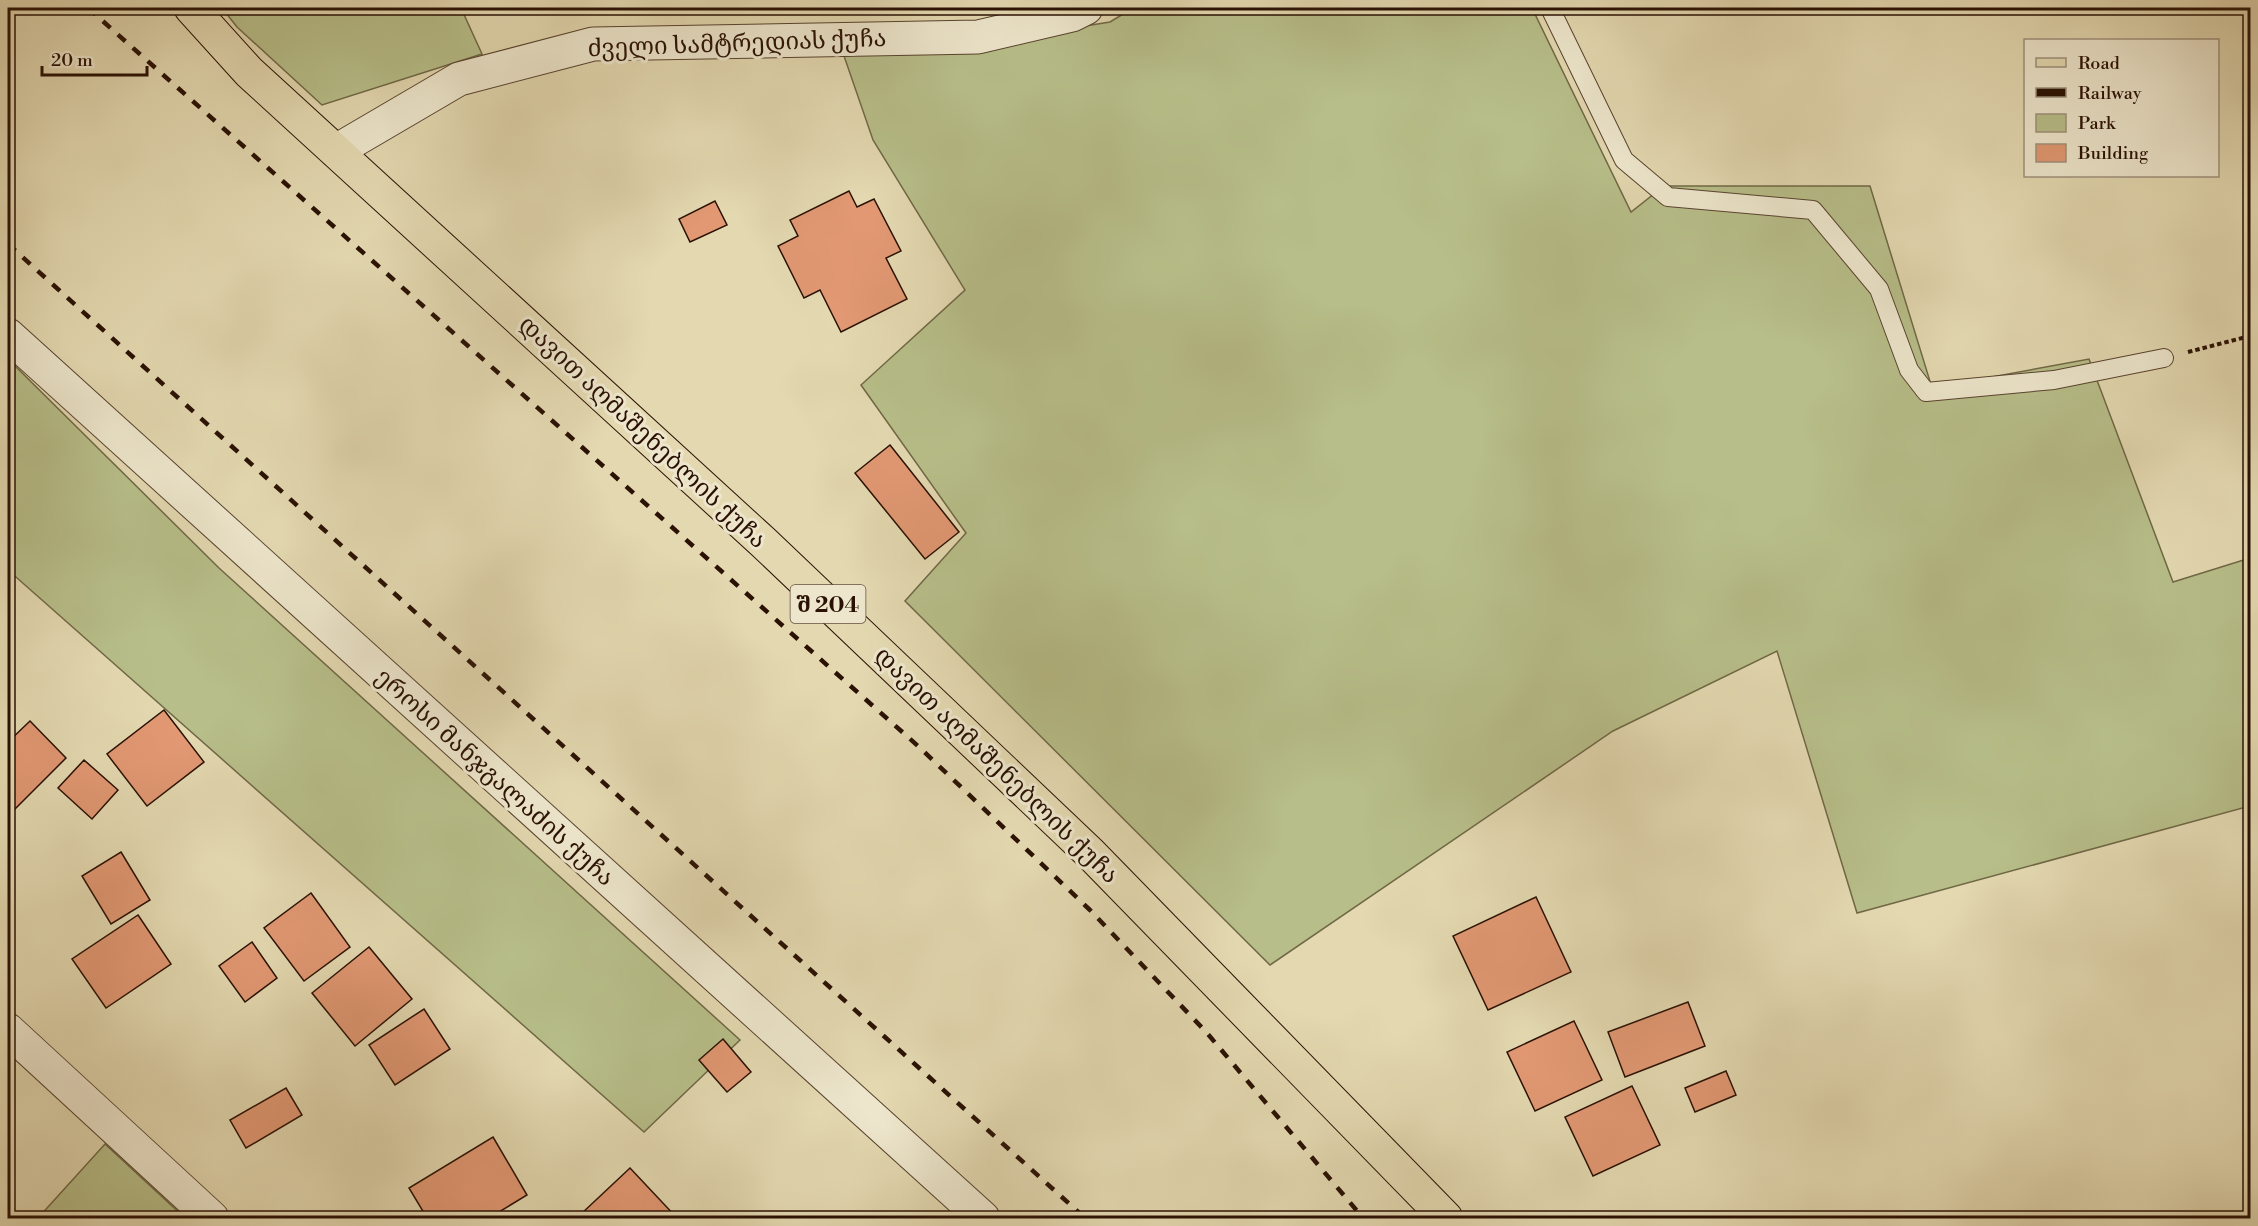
<svg xmlns="http://www.w3.org/2000/svg" width="2258" height="1226" viewBox="0 0 2258 1226" font-family="'Libre Bodoni','Noto Serif Georgian',serif">
<style>
.green{fill:#b7be89;stroke:#706846;stroke-width:1.5}
.building{fill:#e19873;stroke:#2a1104;stroke-width:1.5}
.lines{fill:none;stroke-linecap:round;stroke-linejoin:round}
.lane-casing{stroke:#58432f;stroke-width:20}
.street-casing{stroke:#58432f;stroke-width:35}
.primary-casing{stroke:#2a1104;stroke-width:35}
.path{stroke:#2a1104;stroke-width:4;stroke-dasharray:4.5 3;stroke-linecap:butt}
.lane{stroke:#ede6cc;stroke-width:18}
.street{stroke:#ede6cc;stroke-width:33}
.primary{stroke:#e3d8b0;stroke-width:33}
.rail{stroke:#2a1104;stroke-width:4.5;stroke-dasharray:10 10;stroke-linecap:butt}
.labels{text-anchor:middle;stroke-width:6;stroke-linejoin:round;paint-order:stroke}
.shield{fill:#ede6cc;stroke:#645140;stroke-width:1.5}
.shield-label{font-size:22px;font-weight:bold;fill:#2a1104}
.street-label{font-size:24px;fill:#2a1104;stroke:#ede6cc}
</style>
<rect width="100%" height="100%" fill="#e3d8b0"/>
<filter id="stains"><feTurbulence type="fractalNoise" baseFrequency=".00333" numOctaves="4"/><feColorMatrix values="0 0 0 0 .2 0 0 0 0 .09 0 0 0 0 .02 0 0 0 .5 -.17"/></filter>
<radialGradient id="worn" r=".72"><stop offset=".6" stop-color="#630" stop-opacity="0"/><stop offset="1" stop-color="#630" stop-opacity=".3"/></radialGradient>
<g class="green">
<polygon points="222,8 461,8 482,54 322,105 237,27"/>
<polygon points="1133,8 1532,8 1631,212 1664,186 1870,186 1932,388 2089,359 2173,582 2250,558 2250,806 1857,913 1777,651 1613,731 1270,965 905,601 966,533 861,385 965,290 873,140 844,56 940,49 1110,22"/>
<polygon points="8,359 219,568 740,1040 644,1132 8,570"/>
<polygon points="105,1144 185,1218 38,1218"/>
</g>
<g class="building">
<polygon points="849,191 857,207 874,199 901,251 886,258 907,299 841,332 820,290 804,298 778,246 798,236 790,220"/>
<polygon points="715,201 727,225 690,242 679,219"/>
<polygon points="890,445 959,532 925,559 855,473"/>
<polygon points="164,710 204,762 147,806 107,754"/>
<polygon points="30,721 66,758 8,816 8,742"/>
<polygon points="84,760 118,790 92,819 58,788"/>
<polygon points="121,852 150,900 111,924 82,876"/>
<polygon points="311,893 350,947 304,981 264,928"/>
<polygon points="1536,897 1571,972 1488,1010 1453,936"/>
<polygon points="138,915 171,964 106,1008 72,959"/>
<polygon points="252,942 277,978 245,1002 219,966"/>
<polygon points="369,947 412,999 355,1046 312,993"/>
<polygon points="1688,1002 1705,1046 1625,1077 1608,1032"/>
<polygon points="424,1009 450,1049 395,1085 369,1045"/>
<polygon points="1574,1021 1602,1080 1535,1111 1507,1052"/>
<polygon points="723,1039 751,1072 727,1092 699,1060"/>
<polygon points="1726,1071 1736,1095 1695,1112 1685,1088"/>
<polygon points="1632,1086 1660,1145 1593,1176 1565,1117"/>
<polygon points="286,1088 302,1115 246,1148 230,1120"/>
<polygon points="493,1137 527,1195 489,1218 427,1218 409,1188"/>
<polygon points="630,1168 677,1218 583,1218 580,1215"/>
</g>
<g class="lines">
<g class="lane-casing">
<polyline id="lane" points="1550,8 1624,160 1668,197 1813,210 1879,289 1909,370 1926,392 2054,380 2164,358"/>
</g>
<g class="street-casing">
<g id="street">
<polyline points="336,151 459,79 593,44 978,37 1072,15 1086,8"/>
<polyline points="8,335 983,1218"/>
<polyline points="8,1030 212,1218"/>
</g>
</g>
<g class="primary-casing">
<polyline id="primary" points="191,8 249,72 763,542 1091,854 1446,1218"/>
</g>
<polyline class="path" points="2188,352 2250,336"/>
<use href="#lane" class="lane"/>
<use href="#street" class="street"/>
<use href="#primary" class="primary"/>
<g class="rail">
<polyline points="88,8 918,746 1090,910 1207,1033 1363,1218"/>
<polyline points="8,244 1085,1218"/>
</g>
</g>
<g class="labels">
<rect class="shield" x="790.5" y="585" width="75" height="38" rx="4.5"/>
<g class="shield-label">
<text x="828" y="612">შ 204</text>
</g>
<g class="street-label">
<text transform="translate(737 43) rotate(-2)" y="8">ძველი სამტრედიას ქუჩა</text>
<text transform="translate(643 432) rotate(43)" y="8">დავით აღმაშენებლის ქუჩა</text>
<text transform="translate(997 765) rotate(44)" y="8">დავით აღმაშენებლის ქუჩა</text>
<text transform="translate(495 777) rotate(42)" y="8">ეროსი მანჯგალაძის ქუჩა</text>
</g>
</g>
<rect width="2258" height="1226" fill="none" stroke="#e3d8b0" stroke-width="30"/>
<rect x="9" y="9" width="2240" height="1208" fill="none" stroke="#2a1104" stroke-width="3"/>
<rect x="15" y="15" width="2228" height="1196" fill="none" stroke="#2a1104" stroke-width="1.5"/>
<rect x="2024" y="39" width="195" height="138" fill="#ede6cc" stroke="#9f917c" stroke-width="1.5"/>
<rect x="2036" y="58" width="30" height="9" fill="#e3d8b0" stroke="#9f917c" stroke-width="1.5"/>
<text x="2078" y="69" font-size="18" fill="#2a1104">Road</text>
<rect x="2036" y="88" width="30" height="9" fill="#2a1104" stroke="#9f917c" stroke-width="1.5"/>
<text x="2078" y="99" font-size="18" fill="#2a1104">Railway</text>
<rect x="2036" y="114" width="30" height="18" fill="#b7be89" stroke="#9f917c" stroke-width="1.5"/>
<text x="2078" y="129" font-size="18" fill="#2a1104">Park</text>
<rect x="2036" y="144" width="30" height="18" fill="#e19873" stroke="#9f917c" stroke-width="1.5"/>
<text x="2078" y="159" font-size="18" fill="#2a1104">Building</text>
<path d="M42 66v9h105v-9" fill="none" stroke="#2a1104" stroke-width="3"/>
<text x="51" y="66" font-size="18" fill="#2a1104" stroke="#ede6cc" stroke-width="4.5" paint-order="stroke">20 m</text>
<rect width="100%" height="100%" filter="url(#stains)"/>
<rect width="100%" height="100%" fill="url(#worn)"/>
</svg>
